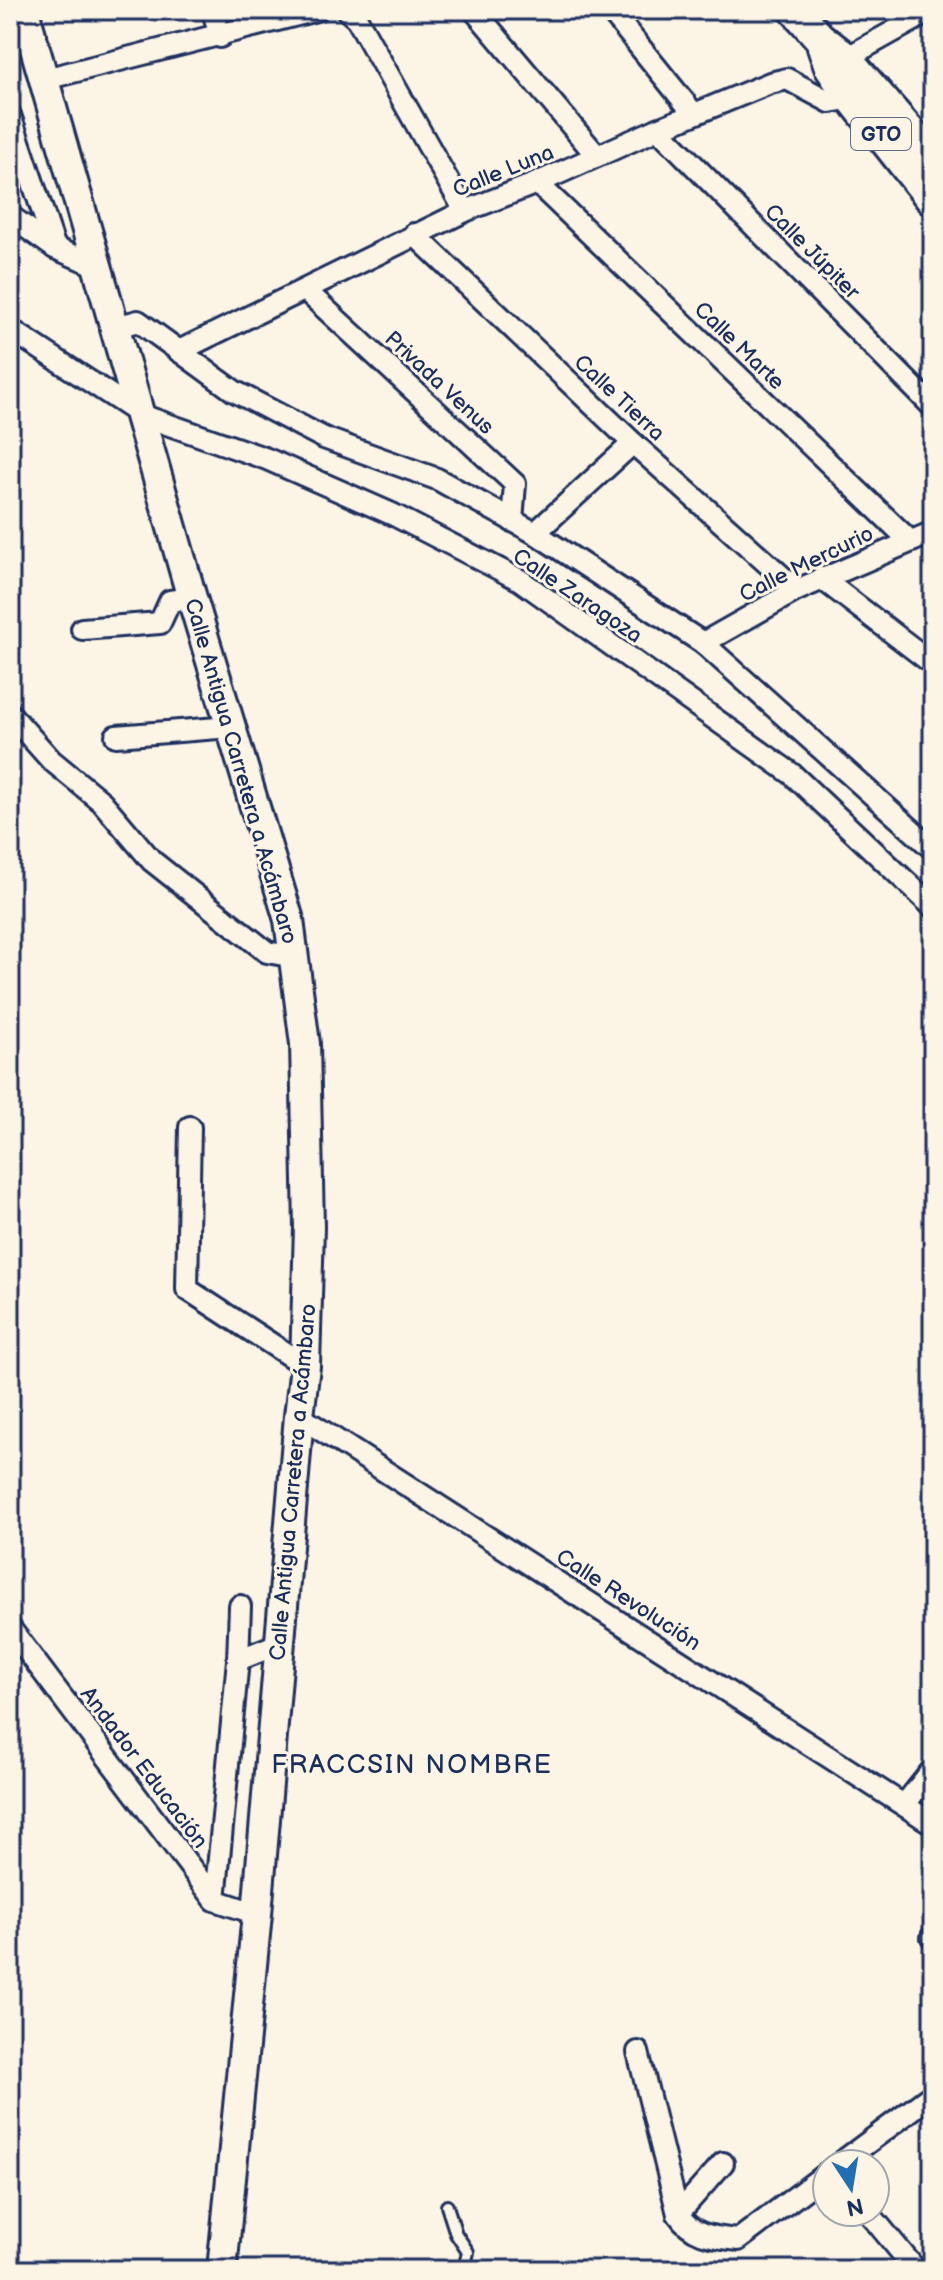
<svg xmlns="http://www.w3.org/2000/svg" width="943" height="2280" viewBox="0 0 943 2280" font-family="'Balsamiq Sans',sans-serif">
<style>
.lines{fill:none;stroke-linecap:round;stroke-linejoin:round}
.lane-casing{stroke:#1b2f5e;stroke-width:16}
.street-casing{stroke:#1b2f5e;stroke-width:26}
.secondary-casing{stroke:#1b2f5e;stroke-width:34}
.primary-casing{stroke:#1b2f5e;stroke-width:36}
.lane{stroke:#fcf5e5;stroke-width:10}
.street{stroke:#fcf5e5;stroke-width:20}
.secondary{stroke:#fcf5e5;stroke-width:28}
.primary{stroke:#fcf5e5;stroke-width:30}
.labels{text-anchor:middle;stroke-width:6;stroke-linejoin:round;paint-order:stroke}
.shield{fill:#fcf5e5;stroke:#5e6a86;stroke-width:2}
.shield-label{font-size:20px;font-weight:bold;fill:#1b2f5e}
.street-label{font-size:22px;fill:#1b2f5e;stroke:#fcf5e5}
.quarter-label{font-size:26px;letter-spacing:2px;fill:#1b2f5e;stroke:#fcf5e5}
</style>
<rect width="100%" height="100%" fill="#fcf5e5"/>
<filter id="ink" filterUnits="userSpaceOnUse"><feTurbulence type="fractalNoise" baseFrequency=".0125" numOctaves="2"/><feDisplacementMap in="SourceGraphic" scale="16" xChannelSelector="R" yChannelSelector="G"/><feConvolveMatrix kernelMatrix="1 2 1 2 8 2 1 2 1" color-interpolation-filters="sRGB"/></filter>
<g filter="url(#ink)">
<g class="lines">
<g class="lane-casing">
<polyline id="lane" points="447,2206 456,2234 468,2252 464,2270"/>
</g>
<g class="street-casing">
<g id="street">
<polyline points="213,10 220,37"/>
<polyline points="347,10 357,19 465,211"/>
<polyline points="474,10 597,156"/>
<polyline points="610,10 694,114"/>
<polyline points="837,63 932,10"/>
<polyline points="45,79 317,10"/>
<polyline points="10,115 55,248"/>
<polyline points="658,129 933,407"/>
<polyline points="537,183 910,541"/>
<polyline points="10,216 55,248 99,267"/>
<polyline points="414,234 633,443 797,590"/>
<polyline points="305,290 515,484 512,521"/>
<polyline points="116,327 138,321 234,391 324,438 437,479 535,533 703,643 933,849"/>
<polyline points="10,329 141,415 267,459 394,515 520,580 792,774 933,907"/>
<polyline points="179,351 465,211 537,183 658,129 770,83 787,79 830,102 852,98"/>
<polyline points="535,533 633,443"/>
<polyline points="821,578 933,664"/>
<polyline points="82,629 160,623 170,601 192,598"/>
<polyline points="703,643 797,590 933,532"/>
<polyline points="10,714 51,760 102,802 152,861 267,952 295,957"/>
<polyline points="116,736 231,727"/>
<polyline points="190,1127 187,1289 305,1366"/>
<polyline points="299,1416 933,1824"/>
<polyline points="10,1628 215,1900 257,1914"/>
<polyline points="238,1660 278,1644"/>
<polyline points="905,1804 933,1769"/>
<polyline points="215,1900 238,1660 240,1606"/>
<polyline points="932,1937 933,1936"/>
<path d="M 638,2052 L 678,2214 C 692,2236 714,2237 738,2240 L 827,2173"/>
<polyline points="839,2164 933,2094"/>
<polyline points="868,2212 916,2270"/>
<polyline points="678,2214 723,2163"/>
</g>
</g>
<g class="secondary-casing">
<polyline id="secondary" points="24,10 192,598 289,920 305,1044 309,1227 305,1366 299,1416 257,1914 222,2270"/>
</g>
<g class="primary-casing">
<g id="primary">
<polyline points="795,10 819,37 846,58 933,158"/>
<polyline points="823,47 830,67 843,87 933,201"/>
</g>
</g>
<use href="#lane" class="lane"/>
<use href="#street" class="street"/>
<use href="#secondary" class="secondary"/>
<use href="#primary" class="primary"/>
</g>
</g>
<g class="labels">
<rect class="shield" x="851" y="118" width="60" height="32" rx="6"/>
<g class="shield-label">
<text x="881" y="141">GTO</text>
</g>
<g class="street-label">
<text transform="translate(503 170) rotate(-22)" y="8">Calle Luna</text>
<text transform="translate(813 251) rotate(45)" y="8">Calle Júpiter</text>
<text transform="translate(740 345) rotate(44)" y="8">Calle Marte</text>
<text transform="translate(440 382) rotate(43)" y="8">Privada Venus</text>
<text transform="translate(620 397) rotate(43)" y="8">Calle Tierra</text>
<text transform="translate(806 563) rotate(-26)" y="8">Calle Mercurio</text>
<text transform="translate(578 595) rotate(34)" y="8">Calle Zaragoza</text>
<text transform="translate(242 771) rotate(74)" y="8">Calle Antigua Carretera a Acámbaro</text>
<text transform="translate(292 1482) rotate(-85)" y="8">Calle Antigua Carretera a Acámbaro</text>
<text transform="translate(629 1599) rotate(33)" y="8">Calle Revolución</text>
<text transform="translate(145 1767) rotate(53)" y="8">Andador Educación</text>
</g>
<g class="quarter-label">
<text x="412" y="1773">FRACCSIN NOMBRE</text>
</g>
</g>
<rect width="943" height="2280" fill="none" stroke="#fcf5e5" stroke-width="40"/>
<rect x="20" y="20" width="903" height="2240" fill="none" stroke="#1b2f5e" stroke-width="3" filter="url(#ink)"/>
<g transform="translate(851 2188) rotate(168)"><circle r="38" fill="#fcf5e5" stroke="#a2a6af" stroke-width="2"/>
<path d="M0-6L14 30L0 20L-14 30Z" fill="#1f6fb2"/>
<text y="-12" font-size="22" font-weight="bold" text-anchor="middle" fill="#1b2f5e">N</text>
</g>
</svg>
